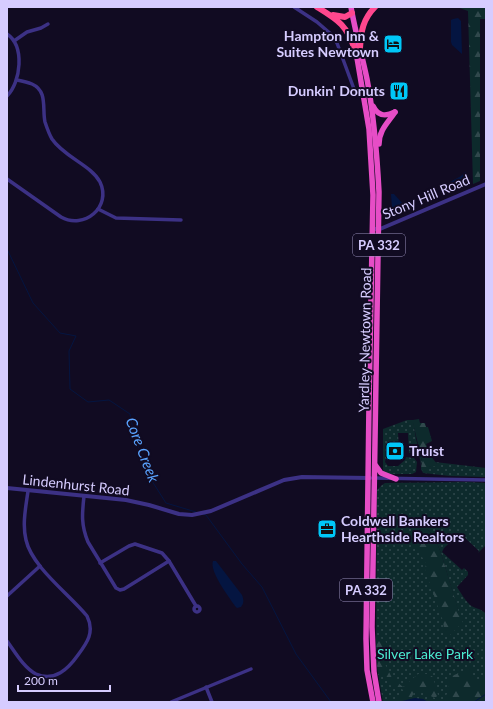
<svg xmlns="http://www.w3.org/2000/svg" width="493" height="709" viewBox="0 0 493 709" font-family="Lato,sans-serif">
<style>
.grass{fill:url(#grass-dots);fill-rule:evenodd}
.forest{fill:url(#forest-firs)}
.water{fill:#041541}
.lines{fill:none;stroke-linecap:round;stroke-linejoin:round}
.stream{stroke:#041541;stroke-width:1}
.minor{stroke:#3c3185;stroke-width:3.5}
.tertiary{stroke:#3c3185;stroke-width:4}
.trunk{stroke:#e64dc6;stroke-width:5.5}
.motorway{stroke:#ff478e;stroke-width:6}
.labels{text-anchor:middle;stroke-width:4;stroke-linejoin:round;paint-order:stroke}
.shield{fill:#110b22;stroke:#9b92bd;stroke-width:1}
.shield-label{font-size:13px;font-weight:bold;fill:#d6ccff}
.poi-label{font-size:14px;font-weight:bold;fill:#d6ccff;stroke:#110b22;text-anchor:end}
.street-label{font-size:14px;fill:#d6ccff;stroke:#110b22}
.park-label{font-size:14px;fill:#4cebd1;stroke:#110b22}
.water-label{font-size:15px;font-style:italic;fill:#5aa3ff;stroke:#110b22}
</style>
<defs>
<pattern id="grass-dots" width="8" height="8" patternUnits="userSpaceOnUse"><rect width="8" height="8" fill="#0d2a2c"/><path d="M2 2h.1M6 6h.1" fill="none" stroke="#30484c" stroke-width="1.8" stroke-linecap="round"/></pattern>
<pattern id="forest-firs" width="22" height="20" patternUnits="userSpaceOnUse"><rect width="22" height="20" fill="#0d2a2c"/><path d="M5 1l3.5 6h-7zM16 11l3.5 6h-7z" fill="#30484c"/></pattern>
</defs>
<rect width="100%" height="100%" fill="#110b22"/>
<g class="grass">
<path d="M 407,420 L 413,420 L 416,439 L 422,461 L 421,465 L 429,467 L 437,464 L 435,462 L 486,468 L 486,477 L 450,476 L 423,473 C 418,463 425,454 409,453 L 408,433 L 398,433 L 399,448 L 397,449 L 394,447 L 389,447 L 389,455 L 386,457 L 385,462 L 388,466 L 398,466 L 405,460 L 406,457 L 414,458 L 417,462 L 416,472 L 412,474 L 386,474 L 383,472 L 383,429 Z"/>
<path d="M 467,482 L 486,483 L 486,545 L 478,553 L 479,551 L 463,536 L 461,537 L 457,536 L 444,548 L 442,552 L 462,570 L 464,568 L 468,572 L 468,575 L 457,587 C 461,593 464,599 470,605 C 475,609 481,608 486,614 L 486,683 L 479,702 L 383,702 L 378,674 L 376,656 L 377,490 L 382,485 L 385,483 ZM 419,529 L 422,530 L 427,529 L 434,536 L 441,553 L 459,614 Z"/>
</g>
<g class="forest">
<polygon points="457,7 486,7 486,19 480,19 480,181 473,184 468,11"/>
<polygon points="419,419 420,423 425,423 426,427 428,427 432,441 426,444 430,455 437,464 437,466 429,467 427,471 425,472 421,470 422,461 413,423 413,420"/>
<polygon points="414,528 422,530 427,529 434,536 441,553 460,616 464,625 459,626 449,636 445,635 443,621 425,570 426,564 417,548"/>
<path d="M 376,637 L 385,640 C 389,648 391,656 385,664 L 392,678 L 403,687 L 418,674 L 428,674 L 433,677 L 438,695 L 435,698 C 428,695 422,690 414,692 L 411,699 L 399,701 L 396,697 L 405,691 L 398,687 L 392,687 L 385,678 L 384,673 L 378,674 Z"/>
<path d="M 471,668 L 472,680 L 484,679 L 486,681 L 486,702 L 443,702 L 443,699 C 452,689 448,689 447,678 Z"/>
</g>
<g class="water">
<polygon points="458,18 461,21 462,54 452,45 451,42 451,20 453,19"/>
<polygon points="465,172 467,173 465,179 452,184 450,182 461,176"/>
<polygon points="391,194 394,194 404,205 397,208 392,209"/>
<path d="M 213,561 L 216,561 L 242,595 C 244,600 244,603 241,607 L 237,608 L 235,606 C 229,597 209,571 213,561 Z"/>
<polygon points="415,698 423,699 428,702 398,702"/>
</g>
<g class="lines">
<g class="stream">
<polyline points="7,249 33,303 60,333 76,336 69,351 70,389 88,402 109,400 130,414 135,440 150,470 152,481 166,503 196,512"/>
<polyline points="203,514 206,515 242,564 262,587 296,654 331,702"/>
<polyline points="474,702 486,694"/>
</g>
<g class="minor">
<polyline points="294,7 317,22 332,35 337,43 354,89"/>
<path d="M 7,34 C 25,46 21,82 7,96"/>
<polyline points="14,41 27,32 41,28 48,24"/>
<path d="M 7,179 L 61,217 C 84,230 112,207 100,182 C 91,165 64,157 52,139 C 49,134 47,128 45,122 C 42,109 48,91 32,84 C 27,82 22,81 17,80"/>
<polyline points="98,209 116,218 181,220"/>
<polyline points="374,478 486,480"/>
<path d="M 84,496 C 82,514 81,525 88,542 L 116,588 L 120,590 L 124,589 L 169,561"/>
<polyline points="100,563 129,546 135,544 162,553 169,561 196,606"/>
<polyline points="7,596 40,566"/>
<circle cx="197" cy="609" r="3"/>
<path d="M 7,641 C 15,652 24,668 36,674 C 55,682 68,669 78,655 C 87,643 95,632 87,616 C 69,594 32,567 26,540 C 22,524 26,506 28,491"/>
<polyline points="206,687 212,702"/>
<polyline points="171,702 251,669"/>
</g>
<g class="tertiary">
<polyline points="373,229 380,229 486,184"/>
<polyline points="7,488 126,500 149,505 179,514 192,515 211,511 284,480 302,477 370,478"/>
</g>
<g class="trunk">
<path d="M 351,7 C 355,31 362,55 367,79 C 374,116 377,154 379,192 L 372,627 L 374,672 L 379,702"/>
<polyline points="355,46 369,129 373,195 369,403 366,639 367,670 373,702"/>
<path d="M 373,106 C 378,116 385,117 395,112"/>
<path d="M 379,144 C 379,130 388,123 395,112"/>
<polyline points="376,466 381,473 396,479"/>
</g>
<g class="motorway">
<path d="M 317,7 C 338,20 347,25 355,50"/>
<polyline points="333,15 345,17 352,13"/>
<path d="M 360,48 C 361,31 363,19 375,7"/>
</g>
</g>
<defs>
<g id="hotel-square" transform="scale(1)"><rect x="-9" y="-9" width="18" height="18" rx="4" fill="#00c7f7" stroke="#110b22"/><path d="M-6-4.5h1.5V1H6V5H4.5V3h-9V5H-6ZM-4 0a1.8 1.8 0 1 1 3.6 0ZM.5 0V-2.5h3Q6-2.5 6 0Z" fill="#111"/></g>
<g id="restaurant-square" transform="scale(1)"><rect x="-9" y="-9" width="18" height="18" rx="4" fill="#00c7f7" stroke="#110b22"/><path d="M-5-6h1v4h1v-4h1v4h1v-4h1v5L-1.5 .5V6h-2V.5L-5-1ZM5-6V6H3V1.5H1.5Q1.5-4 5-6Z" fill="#111"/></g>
<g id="bank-square" transform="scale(1)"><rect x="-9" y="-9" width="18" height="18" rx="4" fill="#00c7f7" stroke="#110b22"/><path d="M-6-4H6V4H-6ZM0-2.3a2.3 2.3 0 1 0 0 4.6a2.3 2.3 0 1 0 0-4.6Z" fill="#111"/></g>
<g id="office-square" transform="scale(1)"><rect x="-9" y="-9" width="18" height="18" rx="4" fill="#00c7f7" stroke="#110b22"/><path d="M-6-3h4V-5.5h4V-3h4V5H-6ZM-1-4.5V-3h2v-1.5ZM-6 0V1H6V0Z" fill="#111"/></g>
</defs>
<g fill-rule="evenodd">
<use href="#hotel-square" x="393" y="44"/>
<use href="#restaurant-square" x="399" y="91"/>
<use href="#bank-square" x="395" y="451"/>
<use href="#office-square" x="327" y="529"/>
</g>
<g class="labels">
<g class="shield">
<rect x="353" y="234" width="52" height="22" rx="3"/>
<rect x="340" y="579" width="52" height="22" rx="3"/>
</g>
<g class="shield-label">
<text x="379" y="250">PA 332</text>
<text x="366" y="595">PA 332</text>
</g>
<g class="poi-label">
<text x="379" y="41">Hampton Inn &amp;<tspan x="379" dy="16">Suites Newtown</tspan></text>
<text x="385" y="96">Dunkin' Donuts</text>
<text x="409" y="456" text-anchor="start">Truist</text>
<text x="341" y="526" text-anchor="start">Coldwell Bankers<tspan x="341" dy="16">Hearthside Realtors</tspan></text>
</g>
<g class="street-label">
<text transform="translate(426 197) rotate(-23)" y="5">Stony Hill Road</text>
<text transform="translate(365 340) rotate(-89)" y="5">Yardley-Newtown Road</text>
<text transform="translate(76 485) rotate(6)" y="5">Lindenhurst Road</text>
</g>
<g class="park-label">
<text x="425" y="659">Silver Lake Park</text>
</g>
<g class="water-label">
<text transform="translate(142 450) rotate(69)" y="5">Core Creek</text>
</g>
</g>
<rect width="493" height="709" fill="none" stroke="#d6ccff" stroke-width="16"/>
<path d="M18 685v6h92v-6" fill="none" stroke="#d6ccff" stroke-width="2"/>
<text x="24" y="685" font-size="12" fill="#d6ccff" stroke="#110b22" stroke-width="3" paint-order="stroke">200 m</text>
</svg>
